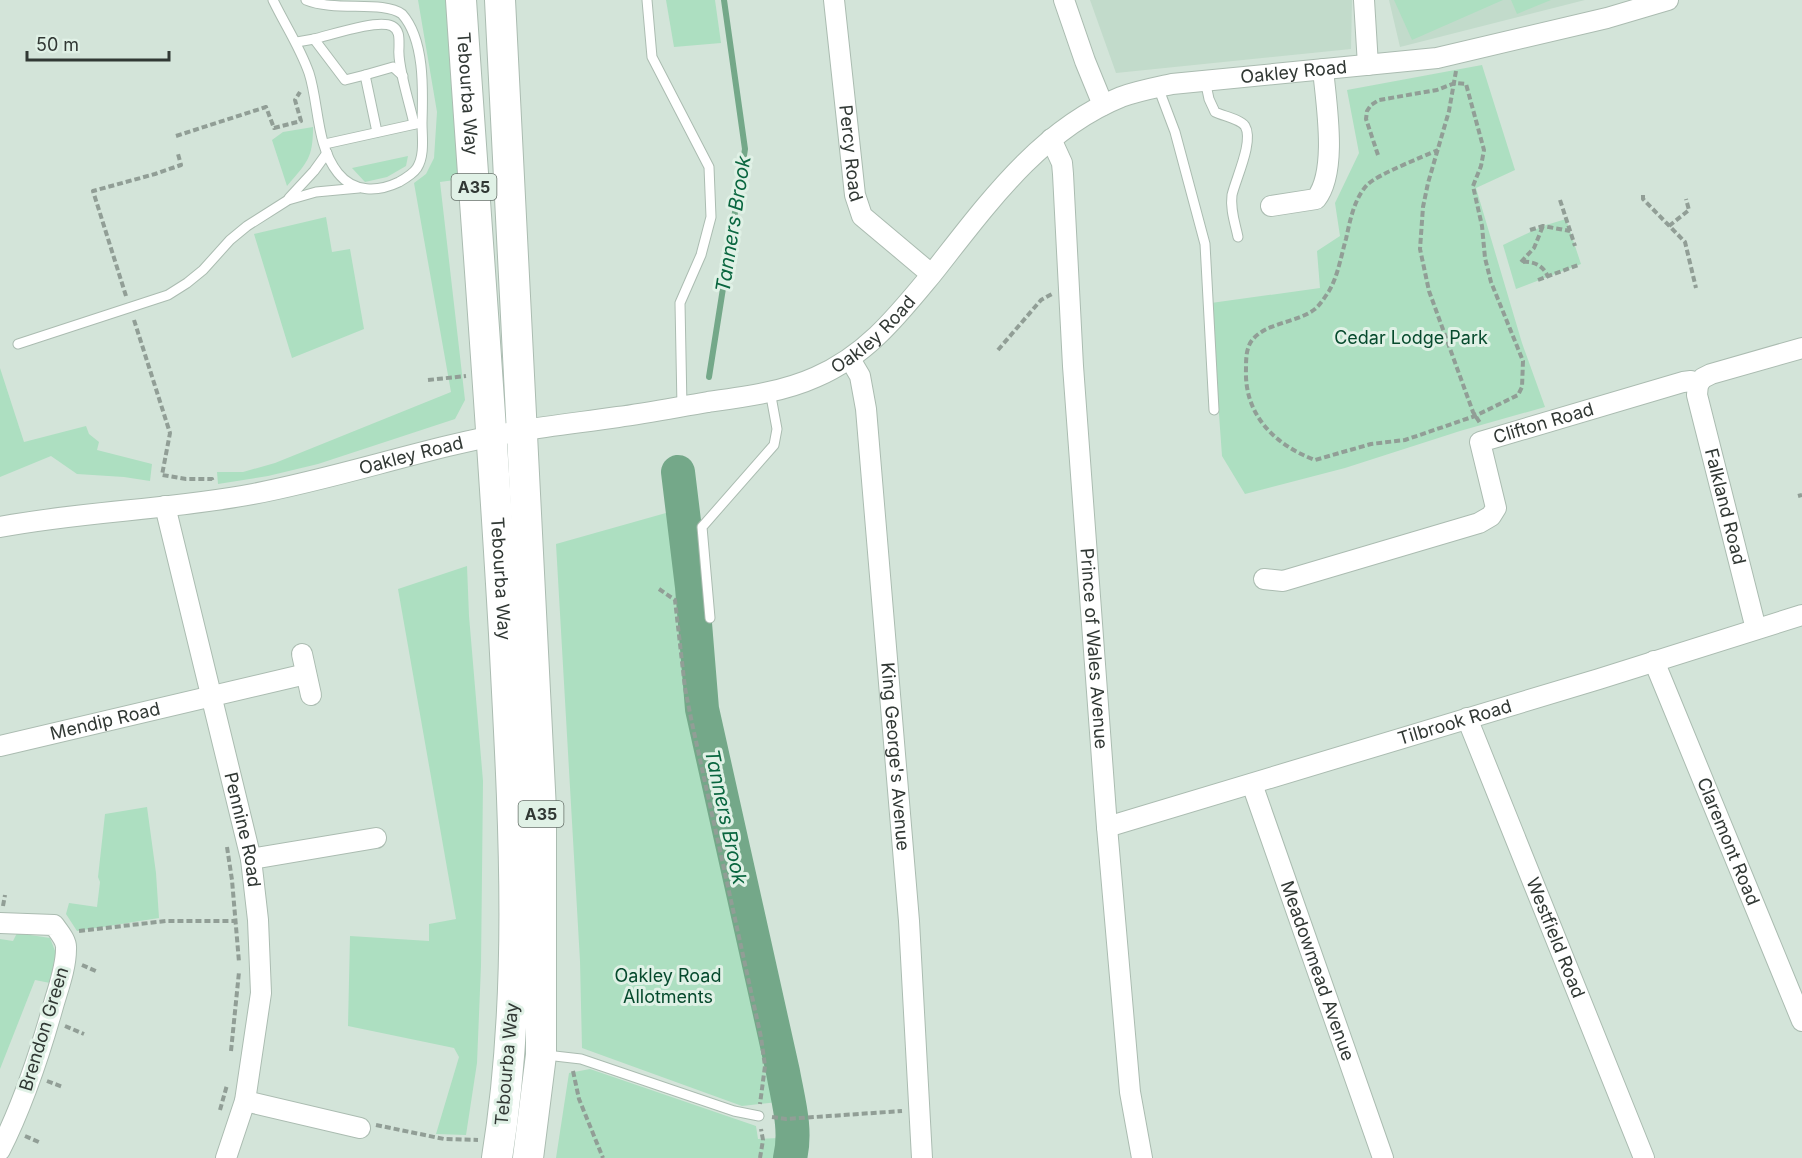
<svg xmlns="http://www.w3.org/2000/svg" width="1802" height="1158" viewBox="0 0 1802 1158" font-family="Inter,sans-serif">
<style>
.built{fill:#c2dbcb}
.green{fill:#addfc1}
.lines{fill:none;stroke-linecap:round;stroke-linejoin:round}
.stream{stroke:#74a889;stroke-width:6}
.river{stroke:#74a889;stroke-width:34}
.lane-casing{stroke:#abbcb1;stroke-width:11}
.street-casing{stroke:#abbcb1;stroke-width:22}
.primary-casing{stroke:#abbcb1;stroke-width:32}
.path{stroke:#919e96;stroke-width:4;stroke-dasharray:6 3;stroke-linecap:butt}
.lane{stroke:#fff;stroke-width:9}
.street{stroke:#fff;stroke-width:20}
.primary{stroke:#fff;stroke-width:30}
.labels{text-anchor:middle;stroke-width:6;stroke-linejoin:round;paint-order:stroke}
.shield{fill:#e0f1e6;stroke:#667069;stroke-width:1.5}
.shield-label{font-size:16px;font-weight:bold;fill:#313834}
.street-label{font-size:18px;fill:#313834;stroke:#e0f1e6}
.park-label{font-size:18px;fill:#064a2d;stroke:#e0f1e6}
.water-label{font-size:20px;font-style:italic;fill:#09663f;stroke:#e0f1e6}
</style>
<rect width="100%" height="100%" fill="#d3e4d9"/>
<g class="built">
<polygon points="1090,0 1352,0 1351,49 1116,73"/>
<polygon points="1389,0 1585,0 1400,47"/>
</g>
<g class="green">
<polygon points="418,0 449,0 462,179 440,182 465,400 455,419 318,464 268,476 218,484 217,472 243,472 275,463 451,392 414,183 426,174 434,158 437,112"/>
<polygon points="666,0 715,0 721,43 674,47"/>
<polygon points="1394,0 1503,0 1412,40"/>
<polygon points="1511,0 1551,0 1517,14"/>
<polygon points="1482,65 1515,170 1476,188 1522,343 1545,407 1460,431 1345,468 1245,494 1222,456 1211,303 1320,288 1317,251 1340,236 1335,203 1359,153 1347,90"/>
<path d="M 313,127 C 313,159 307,162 287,186 L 272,140 L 283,132 Z"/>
<polygon points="408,156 406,166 387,177 365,182 352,168"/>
<polygon points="326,217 332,252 350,249 364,329 292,358 254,234"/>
<polygon points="1566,219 1581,264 1516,289 1503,245 1543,226"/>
<polygon points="0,368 24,442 86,426 89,434 99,442 97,450 152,464 150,481 124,477 77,474 51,456 0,477"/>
<polygon points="673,511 697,711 754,970 775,1068 778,1102 742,1106 582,1048 580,961 556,544"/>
<polygon points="467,566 469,616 483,781 481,966 477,1063 466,1135 436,1134 459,1057 454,1048 348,1026 350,936 429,941 429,924 456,919 398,589"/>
<polygon points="147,807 156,873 159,918 77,931 66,914 69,903 97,907 100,882 98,877 105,814"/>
<polygon points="17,933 50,938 57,956 50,983 35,980 0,1069 0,939 13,941"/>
<polygon points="590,1069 756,1126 758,1139 779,1138 777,1158 556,1158 569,1073"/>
</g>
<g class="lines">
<polyline class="stream" points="709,377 745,149 724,0"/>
<path class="river" d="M 678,472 L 692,587 L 702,709 L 783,1072 C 788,1100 797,1130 790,1158"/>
<g class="lane-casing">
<g id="lane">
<path d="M 273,0 C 285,25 300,47 309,73 C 319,104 316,146 338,173 C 354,193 378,192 399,182 C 406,178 413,174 417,168 C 425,155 422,137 422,123 C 423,90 425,40 402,14 C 383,0 335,12 306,0"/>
<polyline points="647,0 652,57 709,167 711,217 701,255 680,303 682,407"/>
<path d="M 314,39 C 331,35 377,19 392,26 C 400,30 399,39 399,47 C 397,66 410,104 414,124"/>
<polyline points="297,42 314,39 345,80 365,75 377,132"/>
<polyline points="365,75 393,67 403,76"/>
<path d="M 1205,80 L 1209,99 L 1215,112 C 1223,116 1240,119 1245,126 C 1254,141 1236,178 1232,195 C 1230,209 1235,223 1238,237"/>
<polyline points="1158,87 1175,132 1205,244 1214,410"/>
<polyline points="325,144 420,123"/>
<polyline points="289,198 314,171 327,153"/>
<polyline points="18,344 168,295 187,283 203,270 230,240 247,226 288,200 316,192 359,188"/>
<polyline points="710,618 702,527 774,445 777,429 770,391"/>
<polyline points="546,1055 581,1059 734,1111 759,1116"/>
</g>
</g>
<g class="street-casing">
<g id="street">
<path id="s1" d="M 834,0 L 855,195 L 862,216 L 931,274"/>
<polyline points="1064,0 1085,61 1103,105"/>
<polyline points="1364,0 1368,65"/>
<path id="s2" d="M 1051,139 L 1062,163 L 1063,174 L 1073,366 L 1107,827 L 1130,1092 L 1142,1158"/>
<path d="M 1271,206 L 1316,199 C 1338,171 1326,103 1323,69"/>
<path id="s3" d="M 850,359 L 860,376 L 866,409 L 909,921 L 922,1158"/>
<path id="s4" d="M 1698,384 L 1697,395 L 1756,629"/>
<polyline points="1698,384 1703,378 1711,374 1802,348"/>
<path id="s5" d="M 165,506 L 251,859 L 258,920 L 261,993 L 245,1101 L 226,1158"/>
<path id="s6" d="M 0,527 C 84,511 169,510 253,494 C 343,477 430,446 520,431 C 553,425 585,422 618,417 C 648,413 678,407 708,402 C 744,397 783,392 816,377 C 867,355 898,315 932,274 C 985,207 1039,130 1121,97 C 1137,91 1154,88 1172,84 L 1437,58 L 1607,18 L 1668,0"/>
<path id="s7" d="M 1264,579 L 1283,581 L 1479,523 L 1491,516 L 1496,508 L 1480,442 L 1683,382 L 1691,381 L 1698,384"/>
<polyline points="302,654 311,695"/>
<path id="s8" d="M 1654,661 L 1802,1021"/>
<path id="s9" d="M 1467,718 L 1644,1158"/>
<path id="s10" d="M 0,746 L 306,674"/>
<path id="s11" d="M 1252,784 L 1383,1158"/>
<path id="s12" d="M 1107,827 L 1599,679 L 1802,615"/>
<polyline points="251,859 376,838"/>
<path d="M 0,923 L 54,925 C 59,932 67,941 66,949 C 66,967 59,986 54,1003 C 40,1053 24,1103 0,1150"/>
<polyline points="245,1101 360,1128"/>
</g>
</g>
<g class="primary-casing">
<g id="primary">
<path id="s13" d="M 461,0 C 475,211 492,423 504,634 C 513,809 525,984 497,1158"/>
<polyline points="500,0 541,810 541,1055 528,1158"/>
</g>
</g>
<g class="path">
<polyline points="1456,71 1449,111 1428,183 1423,207 1420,249 1429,291 1473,412 1480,423"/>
<polyline points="176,136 266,107 274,128 301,121 295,100 300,92"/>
<path d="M 1378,155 L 1366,119 L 1367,111 L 1371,105 L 1379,100 L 1437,90 L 1455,83 L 1466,84 L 1484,150 L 1481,166 L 1473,186 L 1482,226 L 1485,258 L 1491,282 L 1523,361 L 1522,387 L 1518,395 L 1475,416 L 1405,440 L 1371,444 L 1315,460 C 1275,445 1244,415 1246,369 C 1246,359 1246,347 1253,339 C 1268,322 1297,323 1315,309 C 1320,305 1325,297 1329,291 C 1338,276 1341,256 1346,239 C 1350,221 1354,198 1368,184 C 1379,174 1422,157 1438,150"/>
<polyline points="1643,195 1643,199 1685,242 1696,288"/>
<polyline points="1560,200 1575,246"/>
<polyline points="1669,226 1689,210 1686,199"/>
<polyline points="1530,230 1543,226 1570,231"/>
<polyline points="1521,262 1534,248 1543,226"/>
<path d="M 1523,262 C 1534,261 1544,266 1548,277"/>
<polyline points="1538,280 1578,265"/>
<polyline points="126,296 93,191 155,174 181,165 178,154"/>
<polyline points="134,320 170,433 162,475 186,479 212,479 213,482"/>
<polyline points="998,350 1041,300 1052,294"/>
<polyline points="428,380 466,376"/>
<polyline points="1798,496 1802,495"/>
<polyline points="659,589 675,600 685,688 692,723 761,1037 765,1066 760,1104"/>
<polyline points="227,847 232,880 239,962"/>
<polyline points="3,906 5,895"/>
<polyline points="79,931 166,921 236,921"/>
<polyline points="82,965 98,972"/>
<polyline points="65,1026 84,1034"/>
<polyline points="231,1051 239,972"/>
<polyline points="573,1071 579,1099 603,1158"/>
<polyline points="47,1081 63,1087"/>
<polyline points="220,1110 227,1085"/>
<polyline points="772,1117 786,1119 902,1111"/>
<polyline points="376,1125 444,1139 478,1140"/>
<polyline points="25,1136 41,1143"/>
<polyline points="760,1158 763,1140 761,1129"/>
</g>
<use href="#lane" class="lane"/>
<use href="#street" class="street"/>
<use href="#primary" class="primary"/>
</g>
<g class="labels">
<g class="shield">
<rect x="451.5" y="174" width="45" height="26" rx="4.5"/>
<rect x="518.5" y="801" width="45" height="26" rx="4.5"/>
</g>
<g class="shield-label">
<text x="474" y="193">A35</text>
<text x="541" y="820">A35</text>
</g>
<g class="street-label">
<text dy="6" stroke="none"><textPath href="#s6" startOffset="1425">Oakley Road</textPath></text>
<text dy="6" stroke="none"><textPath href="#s13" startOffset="94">Tebourba Way</textPath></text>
<text dy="6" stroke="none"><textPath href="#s1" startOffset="154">Percy Road</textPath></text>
<text dy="6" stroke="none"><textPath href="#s6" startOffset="903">Oakley Road</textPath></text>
<text dy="6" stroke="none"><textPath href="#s7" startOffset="381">Clifton Road</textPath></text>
<text dy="6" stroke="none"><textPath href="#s6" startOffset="418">Oakley Road</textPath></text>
<text dy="6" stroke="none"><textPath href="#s4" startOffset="126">Falkland Road</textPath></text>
<text dy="6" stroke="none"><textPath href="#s13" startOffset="580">Tebourba Way</textPath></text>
<text dy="6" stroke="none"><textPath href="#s2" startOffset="513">Prince of Wales Avenue</textPath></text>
<text dy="6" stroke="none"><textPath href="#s10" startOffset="108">Mendip Road</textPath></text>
<text dy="6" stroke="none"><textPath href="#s12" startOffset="363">Tilbrook Road</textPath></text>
<text dy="6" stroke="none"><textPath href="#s3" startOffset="402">King George's Avenue</textPath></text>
<text dy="6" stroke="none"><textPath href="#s5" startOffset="333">Pennine Road</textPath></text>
<text dy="6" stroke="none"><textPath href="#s8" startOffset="195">Claremont Road</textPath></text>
<text dy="6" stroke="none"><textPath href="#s9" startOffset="237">Westfield Road</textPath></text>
<text dy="6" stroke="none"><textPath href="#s11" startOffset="198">Meadowmead Avenue</textPath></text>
<text transform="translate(44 1029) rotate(-73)" y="6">Brendon Green</text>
<text transform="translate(507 1064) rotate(-85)" y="6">Tebourba Way</text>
</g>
<g class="park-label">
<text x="1411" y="344">Cedar Lodge Park</text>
<text x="668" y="982">Oakley Road<tspan x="668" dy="21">Allotments</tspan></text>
</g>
<g class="water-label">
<text transform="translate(733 224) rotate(-81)" y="7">Tanners Brook</text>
<text transform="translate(726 817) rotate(78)" y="7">Tanners Brook</text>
</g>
</g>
<path d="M27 51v9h142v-9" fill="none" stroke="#313834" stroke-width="3"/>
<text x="36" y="51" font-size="18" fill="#313834" stroke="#e0f1e6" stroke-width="4.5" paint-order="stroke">50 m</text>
</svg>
